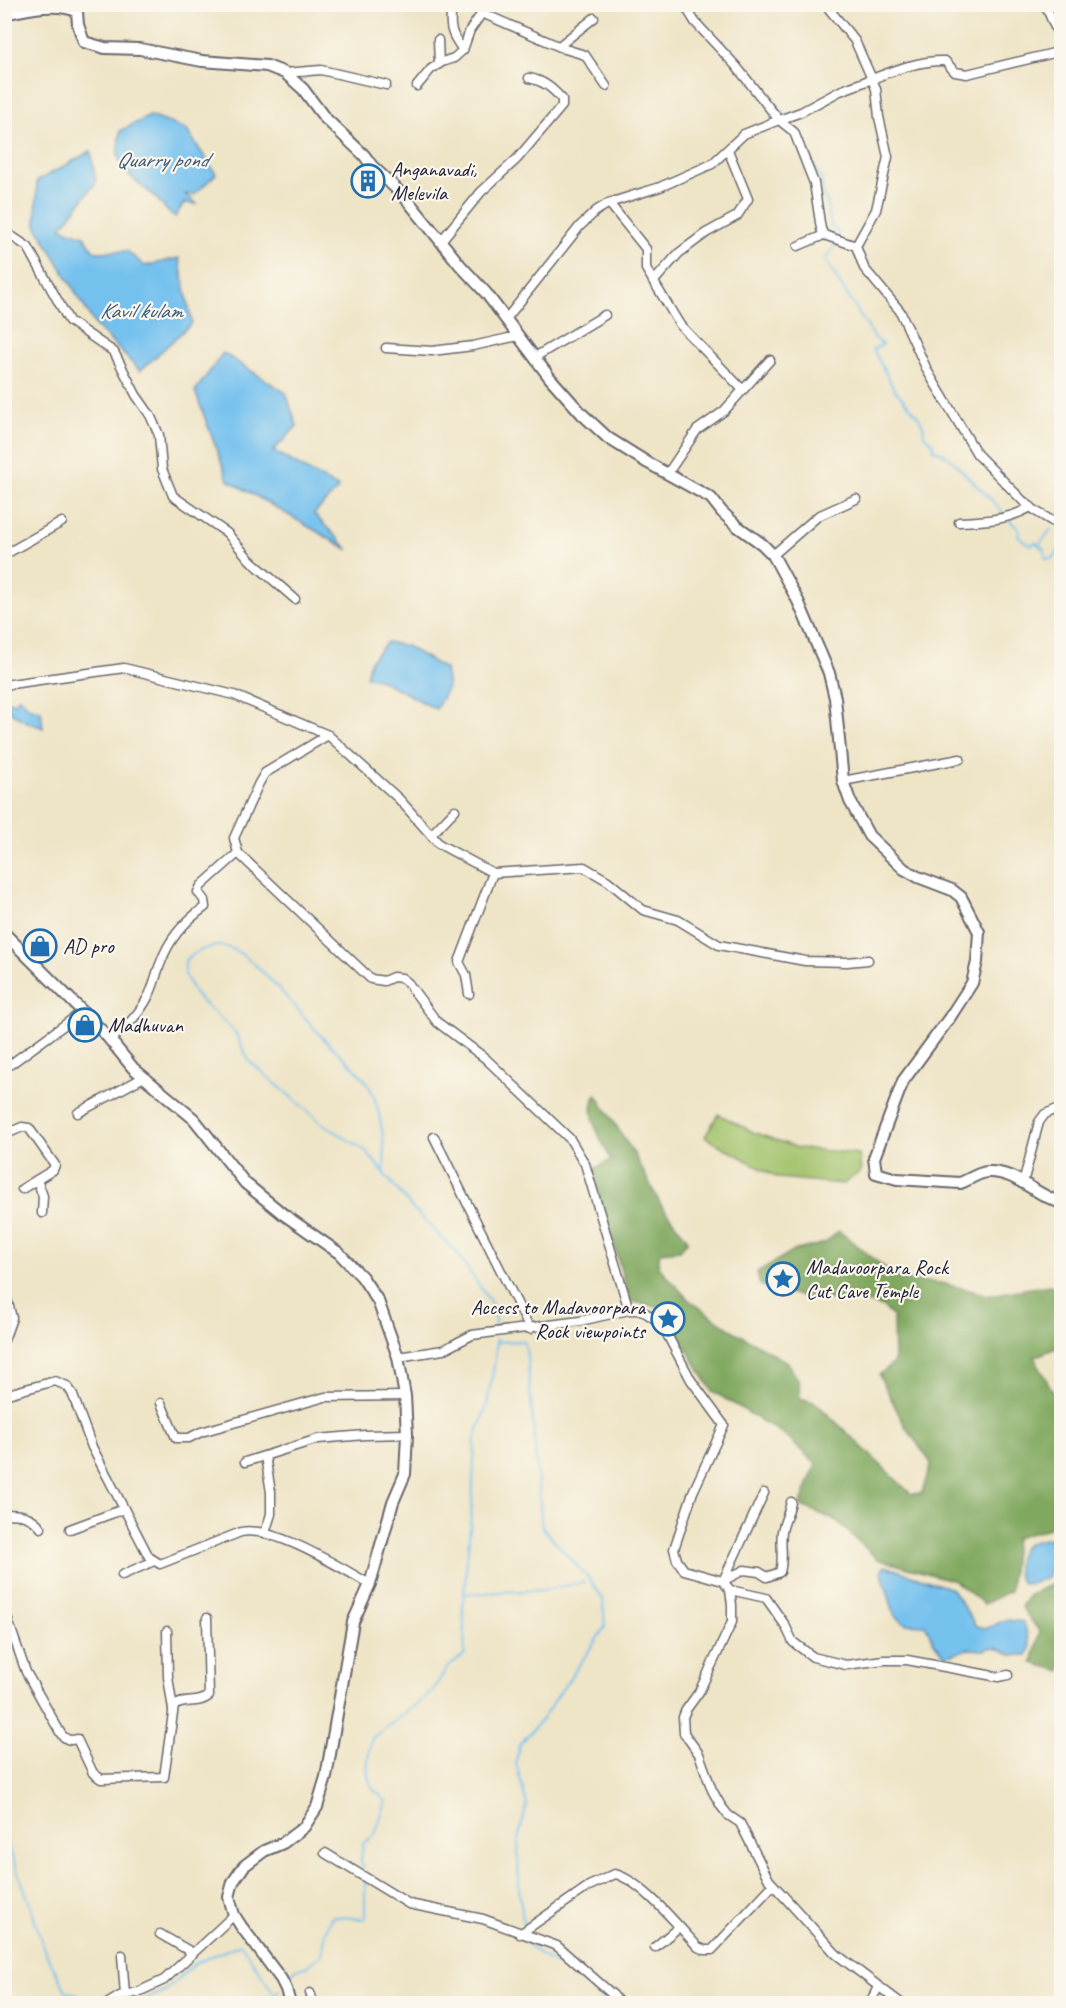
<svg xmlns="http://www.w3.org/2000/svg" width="1066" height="2008" viewBox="0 0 1066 2008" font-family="Caveat,sans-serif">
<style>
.green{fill:#a1c26b;stroke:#627253;stroke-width:1.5}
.forest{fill:#80a85f;stroke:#51654d;stroke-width:1.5}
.water{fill:#74c1ee;stroke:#4b7294;stroke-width:1.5}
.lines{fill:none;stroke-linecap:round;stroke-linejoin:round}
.stream{stroke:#74c1ee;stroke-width:2}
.minor-casing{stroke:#69666c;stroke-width:11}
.major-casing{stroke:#69666c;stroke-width:14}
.minor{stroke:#fff;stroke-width:8}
.major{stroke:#fff;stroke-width:10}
.labels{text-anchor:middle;stroke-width:4.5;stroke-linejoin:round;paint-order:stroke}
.poi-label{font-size:21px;fill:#22223b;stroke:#fbf7ec;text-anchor:start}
.water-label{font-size:22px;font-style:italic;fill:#3f5a7a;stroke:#fbf7ec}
</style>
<rect width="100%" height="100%" fill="#fbf7ec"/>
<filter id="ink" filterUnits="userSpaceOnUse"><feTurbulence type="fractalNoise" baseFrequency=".0167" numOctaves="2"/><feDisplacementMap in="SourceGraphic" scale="12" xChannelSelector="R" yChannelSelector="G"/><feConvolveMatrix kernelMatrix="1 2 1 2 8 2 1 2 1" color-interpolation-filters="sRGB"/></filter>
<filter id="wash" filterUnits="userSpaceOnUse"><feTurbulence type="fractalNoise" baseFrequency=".008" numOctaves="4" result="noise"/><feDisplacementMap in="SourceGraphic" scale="24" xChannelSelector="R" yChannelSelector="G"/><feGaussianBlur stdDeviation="1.35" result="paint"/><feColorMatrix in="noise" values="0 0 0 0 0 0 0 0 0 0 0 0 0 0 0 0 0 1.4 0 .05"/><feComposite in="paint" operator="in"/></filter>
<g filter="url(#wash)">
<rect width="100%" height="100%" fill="#eee4c6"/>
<polygon class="green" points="718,1114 753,1132 798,1148 859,1154 861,1171 843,1184 778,1178 705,1137"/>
<g class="forest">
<path d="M 596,1094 L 634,1154 L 661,1205 L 688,1240 L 680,1250 L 660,1252 L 658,1266 L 688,1299 L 730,1329 L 787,1362 L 799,1381 L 800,1398 L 816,1403 L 911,1494 L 922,1493 L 931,1463 L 905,1426 L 879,1375 L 894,1362 L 893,1317 L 883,1307 L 862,1301 L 807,1298 L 760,1285 L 757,1272 L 793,1251 L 825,1243 L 839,1231 L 900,1280 L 941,1283 L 989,1295 L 1050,1285 L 1061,1292 L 1061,1346 L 1034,1357 L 1057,1399 L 1061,1398 L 1061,1530 L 1052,1527 L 1015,1538 L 1010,1591 L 984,1604 L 955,1581 L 877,1559 L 837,1521 L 800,1505 L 816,1464 L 782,1433 L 712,1391 L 662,1308 L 630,1301 L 592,1170 L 611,1160 C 601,1139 585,1116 596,1094 Z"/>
<polygon points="1061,1570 1061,1671 1032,1663 1040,1632 1021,1607 1028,1596 1059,1580"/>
</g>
<g class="water">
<path d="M 150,116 L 186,129 L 216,174 L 194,195 L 185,194 L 197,204 L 184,203 L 175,217 C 165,211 162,204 155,197 C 142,185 122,174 118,155 C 117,148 120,138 120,131 Z"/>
<polygon points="91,151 96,182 61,228 84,236 95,252 127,251 145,266 179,258 192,323 140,371 95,325 36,225 37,181"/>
<polygon points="223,353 286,393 297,426 273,451 339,488 314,514 349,550 228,480 195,391"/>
<polygon points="387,642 406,646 445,669 448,687 436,709 379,679 366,677 370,661"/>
<path d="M 19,697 L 30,708 L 41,710 L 43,728 C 28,722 9,718 5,700 L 14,703 Z"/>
<path d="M 1054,1538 L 1058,1539 L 1047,1578 L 1030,1584 L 1022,1583 C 1015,1575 1015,1553 1025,1546 C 1032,1540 1045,1539 1054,1538 Z"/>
<polygon points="885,1566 952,1589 976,1626 987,1628 1006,1620 1024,1622 1030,1648 1027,1655 1012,1655 996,1648 989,1648 985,1650 969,1649 945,1656 935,1644 925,1625 906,1624 895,1616 881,1571"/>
</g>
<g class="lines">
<g class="stream">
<polyline points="711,33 740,61 741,67 750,77"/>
<polyline points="762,93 773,101 786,116"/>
<polyline points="809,160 821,178 824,197 828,204 828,214 832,228 837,231 839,238"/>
<polyline points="837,242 825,260 874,337 883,345 873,349 894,389 918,416 923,425 924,435 934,444 934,450 944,453 943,454"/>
<path d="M 945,455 C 955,461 959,468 966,475 C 979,489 993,499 1004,514"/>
<polyline points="1007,518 1020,530 1018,536 1031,546 1035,542 1039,545 1052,528"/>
<polyline points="1039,546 1044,549 1046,559 1051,559 1062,549"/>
<path d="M 384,1174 C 386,1151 381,1108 370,1088 C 359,1069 339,1054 323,1038 C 303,1017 254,954 227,947 C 211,943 197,951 185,960 L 185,975 L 196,996 L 235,1032 L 249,1061 L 323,1124 L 366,1151 L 412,1208 L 457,1253 L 495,1309 L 495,1325"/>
<polyline points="496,1342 524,1341 527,1356 542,1527 590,1580 603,1600 605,1627 542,1719 519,1745 516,1763 527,1805 519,1835 518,1855 519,1889 524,1927"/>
<polyline points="1058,1539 1062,1531"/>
<polyline points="464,1594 543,1590 585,1582"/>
<polyline points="4,1836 29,1901 44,1950 66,1991 99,2003"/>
<path d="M 363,1868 L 361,1859 L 363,1844 L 375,1834 L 386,1802 C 382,1796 376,1793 373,1788 C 363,1773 369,1756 371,1739 L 432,1692 L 447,1668 L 465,1654 L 463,1605 L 472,1505 L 475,1439 L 487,1404 L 496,1355 L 496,1339"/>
<polyline points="526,1941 527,1944 542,1956 584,1982 608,2004"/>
<polyline points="288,1978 296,1969 306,1967 322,1954 326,1930 332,1916 365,1919 365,1880"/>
<polyline points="133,2004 165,1991 194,1964 241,1944 275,1995"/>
<polyline points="276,2004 275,1995 279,1990"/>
</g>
</g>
</g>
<g filter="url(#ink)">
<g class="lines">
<g class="minor-casing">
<g id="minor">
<path d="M 452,4 C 449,26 450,33 463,50"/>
<polyline points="825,4 855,41 872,79 840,91 801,112 779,120 794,132 814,183 821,229 824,235 856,246 864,268 900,311 928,372 977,454 1022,500 1037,512 1062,527"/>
<polyline points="1045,4 1057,32 1062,30"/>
<polyline points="482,13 565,49 585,55 606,86"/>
<polyline points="438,40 439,64"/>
<polyline points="559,46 594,18"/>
<polyline points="285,73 321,70 386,85"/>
<polyline points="417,86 431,69 442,62 454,58 463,50 470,30 482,13 483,4"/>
<polyline points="609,203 646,249 646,269 680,325 743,390"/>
<polyline points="4,231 28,247 69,321 114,352 136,395 150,415 159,435 162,469 173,496 227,533 250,560 295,599"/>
<path d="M 441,241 L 481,192 L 517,159 L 562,106 L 562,99 C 552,88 544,81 529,78"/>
<polyline points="798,246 824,235"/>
<path d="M 856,246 L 876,210 L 888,157 L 879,117 L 876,89 L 872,79 C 895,70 920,60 945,61 L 955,72 L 967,74 L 1062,51"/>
<polyline points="653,282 679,253 706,233 737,216 748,199 728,150"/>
<polyline points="506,319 580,226 596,211 609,203 660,187 712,164 744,134 779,120 736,66 695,22 684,4"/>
<polyline points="386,348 432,351 473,346 518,336"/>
<polyline points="535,357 605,315"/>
<polyline points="668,473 697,430 724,411 770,360"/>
<path d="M 959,522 C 985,521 1008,520 1031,507"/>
<polyline points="4,555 62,522"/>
<polyline points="773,555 818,516 856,499"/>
<polyline points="4,685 124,668 234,695 328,735 399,799 439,844 493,873 584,867 608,881 643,910 678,920 719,945 805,961 847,962 868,960"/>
<polyline points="843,781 960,759"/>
<polyline points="431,835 455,810"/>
<polyline points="238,853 371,979 384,981 393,977 402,978 408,983 437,1022 485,1058 570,1139 585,1164 629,1310"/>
<polyline points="469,994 466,975 459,962 493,873"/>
<path d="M 111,1040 C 125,1027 139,1015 148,997 C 154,987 156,973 161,962 C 169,939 185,921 205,907 L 204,900 L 198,892 L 201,886 L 238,853 L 234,838 L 259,783 L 265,773 L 328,735"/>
<polyline points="4,1069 82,1012"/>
<polyline points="78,1113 144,1077"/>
<polyline points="4,1135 22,1127 29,1128 55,1165 53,1170 22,1189"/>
<polyline points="434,1137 530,1329"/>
<polyline points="37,1180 43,1196 42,1213"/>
<polyline points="1023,1183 1039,1122 1045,1114 1062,1107"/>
<polyline points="4,1288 12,1318 4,1340"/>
<polyline points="398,1357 443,1350 472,1335 580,1321 629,1310 641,1310 661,1323 691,1380 724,1425 693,1492 674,1549 677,1560 684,1570 723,1581 730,1590 732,1605 732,1622 699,1692 686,1710 683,1717 684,1733 699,1754 712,1790 721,1806 728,1815 740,1823 769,1880 836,1954 902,2004"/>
<path d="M 4,1395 L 55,1381 L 67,1386 L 72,1393 L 92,1447 L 149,1557 L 160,1564 L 241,1532 C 273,1525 341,1568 370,1584"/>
<polyline points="161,1403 176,1438 189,1438 201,1432 325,1397 405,1396"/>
<polyline points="245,1462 318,1439 365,1435 407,1434"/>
<path d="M 4,1514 C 19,1514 32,1515 41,1528"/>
<polyline points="70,1529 124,1509"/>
<polyline points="265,1533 271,1514 271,1492 265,1456"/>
<polyline points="122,1575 154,1561"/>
<path d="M 723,1581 L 744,1570 L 759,1572 L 767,1577 L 780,1572 C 784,1558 780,1546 782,1531 C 784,1522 789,1512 791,1502"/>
<polyline points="723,1581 764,1493"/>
<polyline points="730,1590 766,1598 785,1625 793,1642 813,1657 846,1665 884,1660 907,1660 999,1677 1008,1675"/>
<path d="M 4,1609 L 26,1672 L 61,1734 C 66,1740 70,1741 77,1739 L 93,1773 L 101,1779 L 164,1777 L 174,1706 C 184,1698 198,1705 209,1696 L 207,1618"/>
<polyline points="167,1631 168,1677 173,1710"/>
<polyline points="325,1853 409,1904 483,1919 557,1946 613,1995 620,2004"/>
<polyline points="160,1934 193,1953"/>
<path d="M 520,1934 L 589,1886 L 615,1874 C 642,1881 678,1926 698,1947 L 705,1950 L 712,1950 L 773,1885"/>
<polyline points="655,1947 679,1927"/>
<polyline points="122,1955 125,1995"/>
<polyline points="310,1993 314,2004"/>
<polyline points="107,2004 120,1996 138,1992 164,1980 234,1915"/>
<polyline points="869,2004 879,1986"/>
</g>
</g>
<g class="major-casing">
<g id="major">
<path d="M 4,14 C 27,9 55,2 77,11 L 78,25 L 84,42 L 105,48 L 140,49 L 202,61 L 267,66 L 285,73 L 303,89 L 324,117 L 364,155 L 372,166 L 404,196 L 460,265 L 486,293 L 550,378 L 582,414 L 608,438 L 648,463 L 711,498 L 722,512 L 737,526 L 762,544 L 773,555 L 798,601 L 829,673 L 835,698 L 843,781 L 850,801 L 869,836 L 904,869 L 918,877 L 952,890 L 961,897 L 979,932 L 977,962 L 972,983 L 950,1017 L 903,1081 L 874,1158 L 876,1173 L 897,1179 L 960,1183 C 969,1180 977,1173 987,1172 C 1015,1170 1036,1196 1062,1203"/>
<polyline points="4,933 106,1035 133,1068 194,1119 245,1183 283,1214 339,1253 362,1277 378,1301 398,1357 405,1396 407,1434 405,1474 393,1502 370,1584 353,1622 326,1777 317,1807 304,1827 283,1843 264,1851 244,1866 233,1882 229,1897 234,1915 241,1926 281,1979 286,1989 290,2004"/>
</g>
</g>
<use href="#minor" class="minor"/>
<use href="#major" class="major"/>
</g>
</g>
<defs>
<g id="building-ring" transform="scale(1.725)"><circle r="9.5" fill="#fbf7ec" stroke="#1f6fb2" stroke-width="1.5"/><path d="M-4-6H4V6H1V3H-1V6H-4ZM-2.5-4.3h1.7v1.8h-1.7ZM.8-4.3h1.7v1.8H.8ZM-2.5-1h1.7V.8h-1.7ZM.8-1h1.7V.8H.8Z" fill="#1f6fb2"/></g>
<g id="shop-ring" transform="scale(1.725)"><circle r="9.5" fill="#fbf7ec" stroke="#1f6fb2" stroke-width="1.5"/><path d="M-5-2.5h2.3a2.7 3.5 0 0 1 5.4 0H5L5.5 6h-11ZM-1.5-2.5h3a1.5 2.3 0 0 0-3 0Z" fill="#1f6fb2"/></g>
<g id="sight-ring" transform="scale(1.725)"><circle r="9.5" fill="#fbf7ec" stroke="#1f6fb2" stroke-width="1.5"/><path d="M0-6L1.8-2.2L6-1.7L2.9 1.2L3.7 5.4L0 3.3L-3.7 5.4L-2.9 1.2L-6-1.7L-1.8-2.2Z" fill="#1f6fb2"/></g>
</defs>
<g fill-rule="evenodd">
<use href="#building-ring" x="368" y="181"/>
<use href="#shop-ring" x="40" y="946"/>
<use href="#shop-ring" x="85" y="1025"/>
<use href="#sight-ring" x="783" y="1279"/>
<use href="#sight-ring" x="668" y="1319"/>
</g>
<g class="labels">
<g class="poi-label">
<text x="391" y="176">Anganavadi,<tspan x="391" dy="24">Melevila</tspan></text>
<text x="63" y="953">AD pro</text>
<text x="108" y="1032">Madhuvan</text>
<text x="806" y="1274">Madavoorpara Rock<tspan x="806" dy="24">Cut Cave Temple</tspan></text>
<text x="645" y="1314" text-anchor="end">Access to Madavoorpara<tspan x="645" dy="24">Rock viewpoints</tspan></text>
</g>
<g class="water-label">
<text x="162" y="167">Quarry pond</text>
<text x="141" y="318">Kavil kulam</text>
</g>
</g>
<rect width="1066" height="2008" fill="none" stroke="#fbf7ec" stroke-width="24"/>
</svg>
